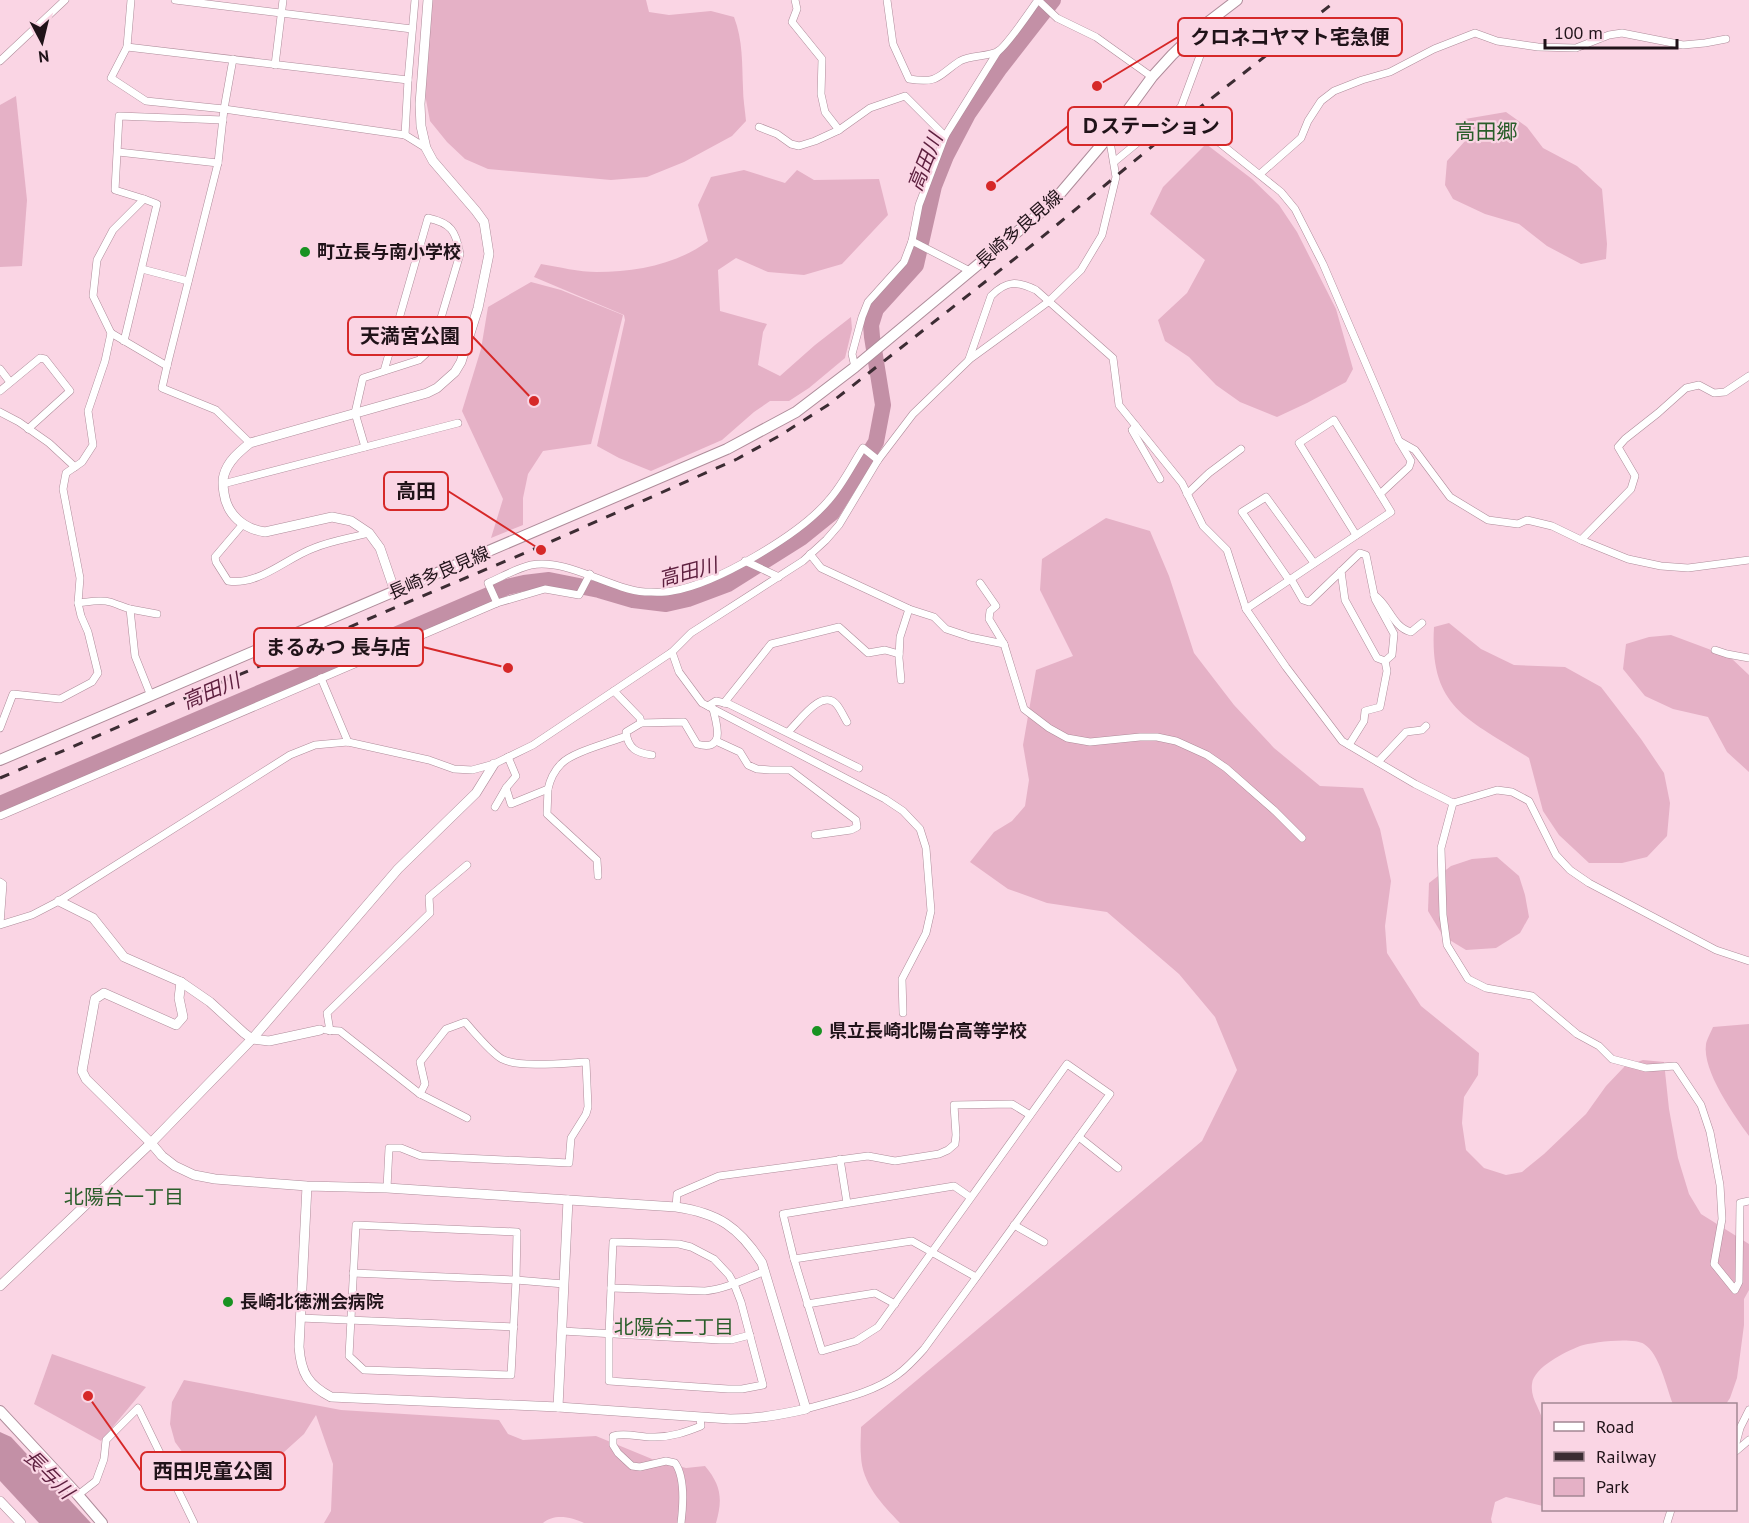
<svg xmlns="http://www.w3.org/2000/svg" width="1749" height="1523" viewBox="0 0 1749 1523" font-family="'PT Sans','Noto Sans JP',sans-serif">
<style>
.green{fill:#e5b1c6}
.water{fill:#c390a6}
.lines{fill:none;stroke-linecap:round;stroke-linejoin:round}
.river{stroke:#c390a6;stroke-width:16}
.minor-casing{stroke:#ae8c9a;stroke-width:8}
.tertiary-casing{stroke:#ae8c9a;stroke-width:10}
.primary-casing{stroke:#ae8c9a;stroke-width:12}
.minor{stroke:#fff;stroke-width:7}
.tertiary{stroke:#fff;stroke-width:9}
.primary{stroke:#fff;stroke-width:10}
.rail{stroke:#3c2c33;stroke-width:3;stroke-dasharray:10 10;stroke-linecap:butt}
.poi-dot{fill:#189221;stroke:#fad5e4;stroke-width:2}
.labels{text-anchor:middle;stroke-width:4.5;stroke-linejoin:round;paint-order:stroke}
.street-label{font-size:18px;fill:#201319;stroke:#fad5e4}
.poi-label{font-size:18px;font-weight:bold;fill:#201319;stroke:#fad5e4;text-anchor:start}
.water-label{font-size:20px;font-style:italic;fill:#5f2140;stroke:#fad5e4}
.neighbourhood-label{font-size:20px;fill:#2a5e2a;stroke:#fad5e4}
.quarter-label{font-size:21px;fill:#2a5e2a;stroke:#fad5e4}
.leader{fill:none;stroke:#d62828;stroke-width:2}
.callout-dot{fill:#d62828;stroke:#fad5e4;stroke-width:2}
.callout{fill:#fad5e4;stroke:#d62828;stroke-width:2}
.callout-label{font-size:20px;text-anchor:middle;font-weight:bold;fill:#201319}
</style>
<rect width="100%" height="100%" fill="#fad5e4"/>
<g class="green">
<path d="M 424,0 L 646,0 L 649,12 L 669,15 L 711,11 L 734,17 C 743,40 742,64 743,88 C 743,99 745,110 746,121 L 732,136 L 684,162 L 647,177 L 611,180 L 488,169 L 465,159 L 447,142 L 430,121 L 423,84 Z"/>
<polygon points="16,96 27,200 22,266 0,267 0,105"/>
<polygon points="1506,112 1527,127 1543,148 1577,166 1602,189 1607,244 1606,259 1581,264 1547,246 1519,224 1485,214 1453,199 1445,185 1447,161 1465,141 1465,119"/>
<polygon points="1206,144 1252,179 1279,205 1297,232 1336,309 1353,369 1346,382 1307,403 1277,417 1240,402 1216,385 1189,357 1165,341 1158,320 1187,293 1205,260 1150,214 1163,187"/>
<path d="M 744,170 L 785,183 L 797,170 L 814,180 L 879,179 L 888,215 L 842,264 L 804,275 L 768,272 L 736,258 L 718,270 L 720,311 L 767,324 L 763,332 L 758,365 L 780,376 L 815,345 L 851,317 L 852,329 L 845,358 L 809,388 L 789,401 L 770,401 L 754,412 L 722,440 L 651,471 L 619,458 L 597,446 L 625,320 L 624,315 L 534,277 L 541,264 C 559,267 579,272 597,272 C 636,272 678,264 708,241 L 698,205 L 711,177 Z"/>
<polygon points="531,282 561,290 623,315 591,444 543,451 528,474 523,498 523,525 491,538 503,499 462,411 481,349 488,307"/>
<path d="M 1106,518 L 1150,531 L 1169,576 L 1194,653 L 1234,705 L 1274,748 L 1320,786 L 1363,788 L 1380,829 L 1391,881 L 1385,926 L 1387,953 L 1421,1006 L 1479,1053 L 1478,1075 L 1464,1097 L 1462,1123 L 1466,1150 L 1484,1168 L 1506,1175 L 1522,1172 L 1544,1154 L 1586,1114 L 1606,1086 L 1625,1066 L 1643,1060 L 1664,1062 L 1669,1109 L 1678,1158 L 1689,1194 L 1701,1214 L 1749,1244 L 1749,1290 L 1744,1299 L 1744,1325 L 1737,1378 L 1730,1398 L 1726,1404 L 1673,1404 C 1666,1387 1660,1354 1644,1344 C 1633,1337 1592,1342 1580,1346 C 1565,1352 1534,1367 1532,1384 C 1530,1400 1542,1410 1543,1424 C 1546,1451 1543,1479 1543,1506 L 1506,1497 L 1495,1502 L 1491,1519 L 1492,1523 L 900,1523 C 882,1504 862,1484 861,1456 C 860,1446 861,1437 861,1427 L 1202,1141 L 1237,1070 L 1215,1017 L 1179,974 L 1107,912 L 1047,903 L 1008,889 L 970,862 L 994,832 L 1012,821 L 1025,806 L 1029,780 L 1023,745 L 1036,670 L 1073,656 L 1040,590 L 1042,559 Z"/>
<path d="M 1449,623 L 1481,649 L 1514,665 L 1565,667 L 1601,687 L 1641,739 L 1664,773 L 1670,803 L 1667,836 L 1647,857 L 1622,863 L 1589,863 L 1559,835 L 1543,811 L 1529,758 C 1469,719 1429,709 1434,627 Z"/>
<polygon points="1671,635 1730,657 1749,675 1749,772 1727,752 1708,717 1673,709 1645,696 1623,669 1626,644 1649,637"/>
<polygon points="1497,857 1519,876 1525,895 1529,917 1520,933 1496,948 1466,950 1443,936 1428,911 1429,883 1451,866 1472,859"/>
<path d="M 1749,1024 L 1749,1136 C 1734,1115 1702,1071 1706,1044 C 1707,1039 1711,1032 1713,1027 Z"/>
<polygon points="52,1354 146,1387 101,1441 34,1404"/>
<path d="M 184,1380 L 341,1410 L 499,1420 L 508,1434 L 523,1440 L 596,1436 L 652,1459 L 686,1468 L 705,1466 C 721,1485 723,1499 716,1523 L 584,1523 C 572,1517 554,1513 543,1523 L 324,1523 L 331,1511 L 333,1464 L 316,1415 L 304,1434 L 283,1453 L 235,1477 L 209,1478 L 191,1464 L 175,1442 L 170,1424 L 172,1402 Z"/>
</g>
<polygon class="water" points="0,1432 11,1437 91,1523 39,1523 0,1481"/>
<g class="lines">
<polyline class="river" points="0,804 507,587 524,583 549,580 599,590 633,600 666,604 688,599 728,584 801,538 832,513 876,442 883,405 872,337 871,325 876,309 916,265 934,186 946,156 968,114 1000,68 1053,0"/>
<g class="minor-casing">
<g id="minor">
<polyline points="131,0 127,47 111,78 146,101 224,109 405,135 426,148"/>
<polyline points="175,0 412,29"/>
<polyline points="795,0 797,9 792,22 822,59 821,94 825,112 839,130"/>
<path d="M 887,0 L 893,44 L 909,79 C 940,84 938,75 960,61 C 971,55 985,57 997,52 C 1006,47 1031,10 1038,0"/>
<polyline points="1038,0 1057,18 1096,37 1152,77"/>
<polyline points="127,47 408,80"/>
<polyline points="233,59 224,109 218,163 167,366 162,388 216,410 250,443"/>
<polyline points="0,61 65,0"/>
<polyline points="275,65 283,0"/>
<polyline points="1181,107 1196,124 1281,192 1295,209 1323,264 1399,441 1411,461 1409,467 1380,494 1391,512 1246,609"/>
<polyline points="759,127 777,134 791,144 799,146 815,141 839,130 870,108 905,96 945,136"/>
<polyline points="405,135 408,80 415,0"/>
<polyline points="118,152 218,163"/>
<polyline points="1114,162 1181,107 1201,53 1199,29"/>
<polyline points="1260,174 1301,138 1308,121 1321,101 1334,91 1362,80 1390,72 1434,49 1475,33 1497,41 1538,47 1576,48 1609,35 1622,33 1683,45 1705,43 1726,39"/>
<polyline points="912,241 970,271"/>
<polyline points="142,269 188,281"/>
<polyline points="124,341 157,204 144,199"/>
<path d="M 969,359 L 991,296 C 1007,280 1017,281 1036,290 L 1113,358 L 1119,405 L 1182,483 L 1203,526 L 1227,550 L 1246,609 L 1286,667 L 1342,741 L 1415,784 L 1453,803 L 1497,790 L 1512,792 L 1529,801 L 1556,855 L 1570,870 L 1589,883 L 1716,950 L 1749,961"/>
<polyline points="167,366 111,333 93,296 97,260 113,230 144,199 115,190 119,116 223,120"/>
<polyline points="855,367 852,354 862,317 868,302 904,262 912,241 919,205 945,136 998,51"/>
<polyline points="0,369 10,382"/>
<polyline points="0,391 40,358 45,359 70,391 28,429"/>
<polyline points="0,412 19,422 49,443 75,467"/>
<polyline points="1136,426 1132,430 1160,479"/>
<polyline points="1399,441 1415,450 1450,497 1488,520 1518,524 1527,520 1552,526 1581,540 1628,559 1661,566 1688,568 1749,560"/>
<path d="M 365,447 L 355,413 L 363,378 L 419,360 L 432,348 L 460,254 C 456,231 451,223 428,218 L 384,371"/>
<polyline points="223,484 458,423"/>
<polyline points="1187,494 1209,473 1241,449"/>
<path d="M 243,524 L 215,557 L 216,562 L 228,581 C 259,586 286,558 314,548 C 331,541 351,538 369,533"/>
<polyline points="1356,535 1299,443 1334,420 1380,494"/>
<polyline points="1581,540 1631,489 1635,476 1618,447 1625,439 1658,413 1686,388 1699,385 1714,393 1725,392 1749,376"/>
<polyline points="810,554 821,568 909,609 934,617 946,629 970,637 1004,644 1024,709 1049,728 1067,738 1090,742 1140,737 1157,737 1176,741 1207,755 1226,768 1275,811 1302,838"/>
<polyline points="745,561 779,577"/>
<polyline points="1291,579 1303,600 1309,602 1360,553 1366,555 1375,599 1394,634 1392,655 1385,661 1377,658 1345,600 1341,571"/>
<polyline points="1289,580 1242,512 1266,497 1314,563"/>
<polyline points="980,583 996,606 990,611 989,619 1004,644"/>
<path d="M 1374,595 C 1389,604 1392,627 1411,632 L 1422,623"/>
<path d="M 78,603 C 88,602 101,599 110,602 C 117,604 123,607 130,609 L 135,656 L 151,696"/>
<path d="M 497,603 L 488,583 C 502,577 517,568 531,565 C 567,558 609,589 645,592 C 653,592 664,593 672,591 C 716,584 799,535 828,501 C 842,486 852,465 863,448 L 878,460"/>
<polyline points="130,609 157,614"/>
<polyline points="1715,650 1727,654 1749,658"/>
<polyline points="672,652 679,672 702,703 885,799 903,811 920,829 926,848 931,911 926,933 902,979 903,1013"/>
<polyline points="321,678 348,742"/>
<polyline points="901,680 899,658 900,637 909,609"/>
<path d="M 614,691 L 640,718 L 641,723 L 684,722 L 697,744 C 726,752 717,725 713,709"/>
<polyline points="724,703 771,644 839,627 868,653 885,650 899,654"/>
<polyline points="708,706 716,701 729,704 859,768"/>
<path d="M 641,723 L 626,732 C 628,749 637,753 652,755"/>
<polyline points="0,728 13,694 60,699 92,682 98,673 88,632 81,616 78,603 80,578 63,489 66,473 82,462 93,445 88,411 105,361 111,333"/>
<path d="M 788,732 C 799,722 822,687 837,705 C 841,710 844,717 847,722"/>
<polyline points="716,741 740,752 748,765 757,769 770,770 790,770 856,820 857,827 851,830 815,835"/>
<polyline points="1349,745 1364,721 1365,711 1380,707 1387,671 1385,661"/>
<path d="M 508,757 L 516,776 L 506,788 L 511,804 L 548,789 C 550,780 554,771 561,764 C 572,752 609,743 626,736"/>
<polyline points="1378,762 1406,732 1422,730 1426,726"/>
<polyline points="548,789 547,814 597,860 598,876"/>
<polyline points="1453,803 1441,848 1443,915 1447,945 1468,979 1486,988 1532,996 1577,1034 1599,1046 1612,1059 1646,1068 1675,1066 1701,1105 1710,1132 1720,1185 1722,1219 1714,1264 1735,1290 1739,1282 1740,1203 1749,1201"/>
<polyline points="495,807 506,788"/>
<polyline points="0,816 497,603 545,589 579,595 590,574"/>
<polyline points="0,882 3,884 0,924"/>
<polyline points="0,925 32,915 59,901 290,755 315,745 348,742 429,760 454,769 472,770 494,764 533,745 672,652 691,633 803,561 826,540 839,525 878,460 913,414 970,359 1048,302 1081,270 1102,235 1116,177 1109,136"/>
<polyline points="326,1030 340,1031 420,1094 467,1118"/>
<polyline points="330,1031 327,1013 430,913 429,897 467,865"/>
<polyline points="1079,1137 1118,1168"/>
<polyline points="840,1159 847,1203"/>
<path d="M 387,1188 L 389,1148 L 401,1148 L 421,1156 L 569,1163 L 571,1138 L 586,1114 L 588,1107 L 586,1062 C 566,1063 519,1068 502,1059 C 491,1053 474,1032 465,1022 L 446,1029 L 420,1062 L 425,1084 L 420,1094"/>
<polyline points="676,1207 677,1194 719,1176 868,1156 895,1161 939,1154 948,1150 955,1144 956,1135 954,1105 1012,1104 1030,1115"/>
<polygon points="356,1225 517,1232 516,1280 511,1375 364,1370 349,1356"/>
<polyline points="1014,1225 1044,1242"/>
<polygon points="613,1242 679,1244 691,1247 714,1259 729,1275 734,1284 741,1302 763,1385 742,1389 728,1389 609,1381 609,1334"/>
<polyline points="794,1259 912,1241 976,1277"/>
<polyline points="353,1273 516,1280 564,1284"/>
<path d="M 611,1288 L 705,1291 C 726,1289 745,1279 765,1271"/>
<polyline points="807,1304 875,1293 895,1304"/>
<polyline points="300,1318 514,1327"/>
<polyline points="562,1331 720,1340 731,1340 750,1335"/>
<path d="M 806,1409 C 836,1400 871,1394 897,1375 C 907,1368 916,1358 924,1349 L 1110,1094 L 1067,1064 L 878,1327 L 856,1341 L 822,1351 L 794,1259 L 783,1214 L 954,1186 L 970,1197"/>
<polyline points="1736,1443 1740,1428 1749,1410"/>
<polyline points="1736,1451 1749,1440"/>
<polyline points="78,1495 96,1481 104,1459 106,1440 138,1408 194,1523"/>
<path d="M 681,1523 C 683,1507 685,1477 675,1463 L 666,1461 L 640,1467 L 632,1466 L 618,1453 L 613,1445 L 613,1436 C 626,1432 642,1438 655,1437 C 672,1437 686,1432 701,1426 L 700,1418"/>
<polyline points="1667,1523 1671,1510"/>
</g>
</g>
<g class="tertiary-casing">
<g id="tertiary">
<path d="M 395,592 L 380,548 L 369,533 L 351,521 L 332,517 L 265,532 C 244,529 227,515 224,493 C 223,487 222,481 224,475 C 228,461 239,452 250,443 L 427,393 L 437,388 L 455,372 L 461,362 L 478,308 L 489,254 L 484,222 L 476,211 L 433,161 L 426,148 L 421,126 L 420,104 L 428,0"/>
<polyline points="59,901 93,918 124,957 181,982 210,1002 244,1033 252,1039 269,1041 320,1030"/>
<path d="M 181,982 L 179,998 L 183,1017 L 176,1025 L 104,993 L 95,999 L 82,1071 L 86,1079 L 151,1143 L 162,1156 L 175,1166 L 194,1175 L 215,1179 L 307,1186 L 387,1188 L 676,1207 C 718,1213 739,1227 762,1263 L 806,1409 C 780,1415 756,1419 730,1419 L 558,1407 L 331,1397 C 308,1385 301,1373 299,1347 L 307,1186"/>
<polyline points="0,1286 151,1143 252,1039 398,869 476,793 494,764"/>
<polyline points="558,1407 568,1200"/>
<polyline points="0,1501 21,1523"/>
</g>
</g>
<g class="primary-casing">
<g id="primary">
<polyline points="0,760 727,449 796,412 855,367 1052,203 1109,136 1152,77 1172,55 1199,29 1237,0"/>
<polyline points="0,1411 78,1495 102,1523"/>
</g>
</g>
<use href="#minor" class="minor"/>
<use href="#tertiary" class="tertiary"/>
<use href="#primary" class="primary"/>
<polyline class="rail" points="0,778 380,614 539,547 737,459 779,436 828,405 870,372 1036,242 1189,116 1337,0"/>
</g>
<g class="poi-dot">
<circle cx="305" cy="252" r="6"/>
<circle cx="817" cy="1031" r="6"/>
<circle cx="228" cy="1302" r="6"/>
</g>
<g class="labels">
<g class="street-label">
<text transform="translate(1019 229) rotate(-41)" y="6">長崎多良見線</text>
<text transform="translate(439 573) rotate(-23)" y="6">長崎多良見線</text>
</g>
<g class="poi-label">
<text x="317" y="258">町立長与南小学校</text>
<text x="829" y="1037">県立長崎北陽台高等学校</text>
<text x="240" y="1308">長崎北徳洲会病院</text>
</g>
<g class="water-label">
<text transform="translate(925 162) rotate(-68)" y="7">高田川</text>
<text transform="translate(688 572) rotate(-15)" y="7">高田川</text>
<text transform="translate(211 691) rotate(-23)" y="7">高田川</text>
<text transform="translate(49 1474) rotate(45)" y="7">長与川</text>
</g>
<g class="neighbourhood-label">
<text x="124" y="1204">北陽台一丁目</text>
<text x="674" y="1334">北陽台二丁目</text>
</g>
<g class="quarter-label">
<text x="1486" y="139">高田郷</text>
</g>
</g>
<path class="leader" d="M1097 86L1178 37M991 186L1068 126M534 401L472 336M541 550L448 491M508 668L423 647M88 1396L141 1471"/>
<g class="callout-dot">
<circle cx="1097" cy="86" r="6"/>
<circle cx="991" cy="186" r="6"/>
<circle cx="534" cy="401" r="6"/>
<circle cx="541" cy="550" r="6"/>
<circle cx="508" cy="668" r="6"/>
<circle cx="88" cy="1396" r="6"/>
</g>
<g class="callout">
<rect x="1178" y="18" width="224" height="38" rx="6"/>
<rect x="1068" y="107" width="164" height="38" rx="6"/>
<rect x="348" y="317" width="124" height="38" rx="6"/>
<rect x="384" y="472" width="64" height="38" rx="6"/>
<rect x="254" y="628" width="169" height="38" rx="6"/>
<rect x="141" y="1452" width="144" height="38" rx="6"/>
</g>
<g class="callout-label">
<text x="1290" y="44">クロネコヤマト宅急便</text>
<text x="1150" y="133">Ｄステーション</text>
<text x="410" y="343">天満宮公園</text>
<text x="416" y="498">高田</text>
<text x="338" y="654">まるみつ 長与店</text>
<text x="213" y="1478">西田児童公園</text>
</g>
<rect x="1542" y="1403" width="195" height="108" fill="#fad5e4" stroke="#a38793" stroke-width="1.5"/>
<rect x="1554" y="1422" width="30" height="9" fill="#ffffff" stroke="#a38793" stroke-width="1.5"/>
<text x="1596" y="1433" font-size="18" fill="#201319">Road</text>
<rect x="1554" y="1452" width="30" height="9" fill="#3c2c33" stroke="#a38793" stroke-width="1.5"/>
<text x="1596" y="1463" font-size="18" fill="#201319">Railway</text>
<rect x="1554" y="1478" width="30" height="18" fill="#e5b1c6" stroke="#a38793" stroke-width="1.5"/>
<text x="1596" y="1493" font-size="18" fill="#201319">Park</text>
<g transform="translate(42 42) rotate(173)" stroke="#fad5e4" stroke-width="4.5" paint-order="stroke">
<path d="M0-4.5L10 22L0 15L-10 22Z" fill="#201319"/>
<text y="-9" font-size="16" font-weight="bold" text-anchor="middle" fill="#201319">N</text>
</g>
<path d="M1545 39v9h132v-9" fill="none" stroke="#201319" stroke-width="3"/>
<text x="1554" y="39" font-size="18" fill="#201319" stroke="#fad5e4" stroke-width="4.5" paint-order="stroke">100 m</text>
</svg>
